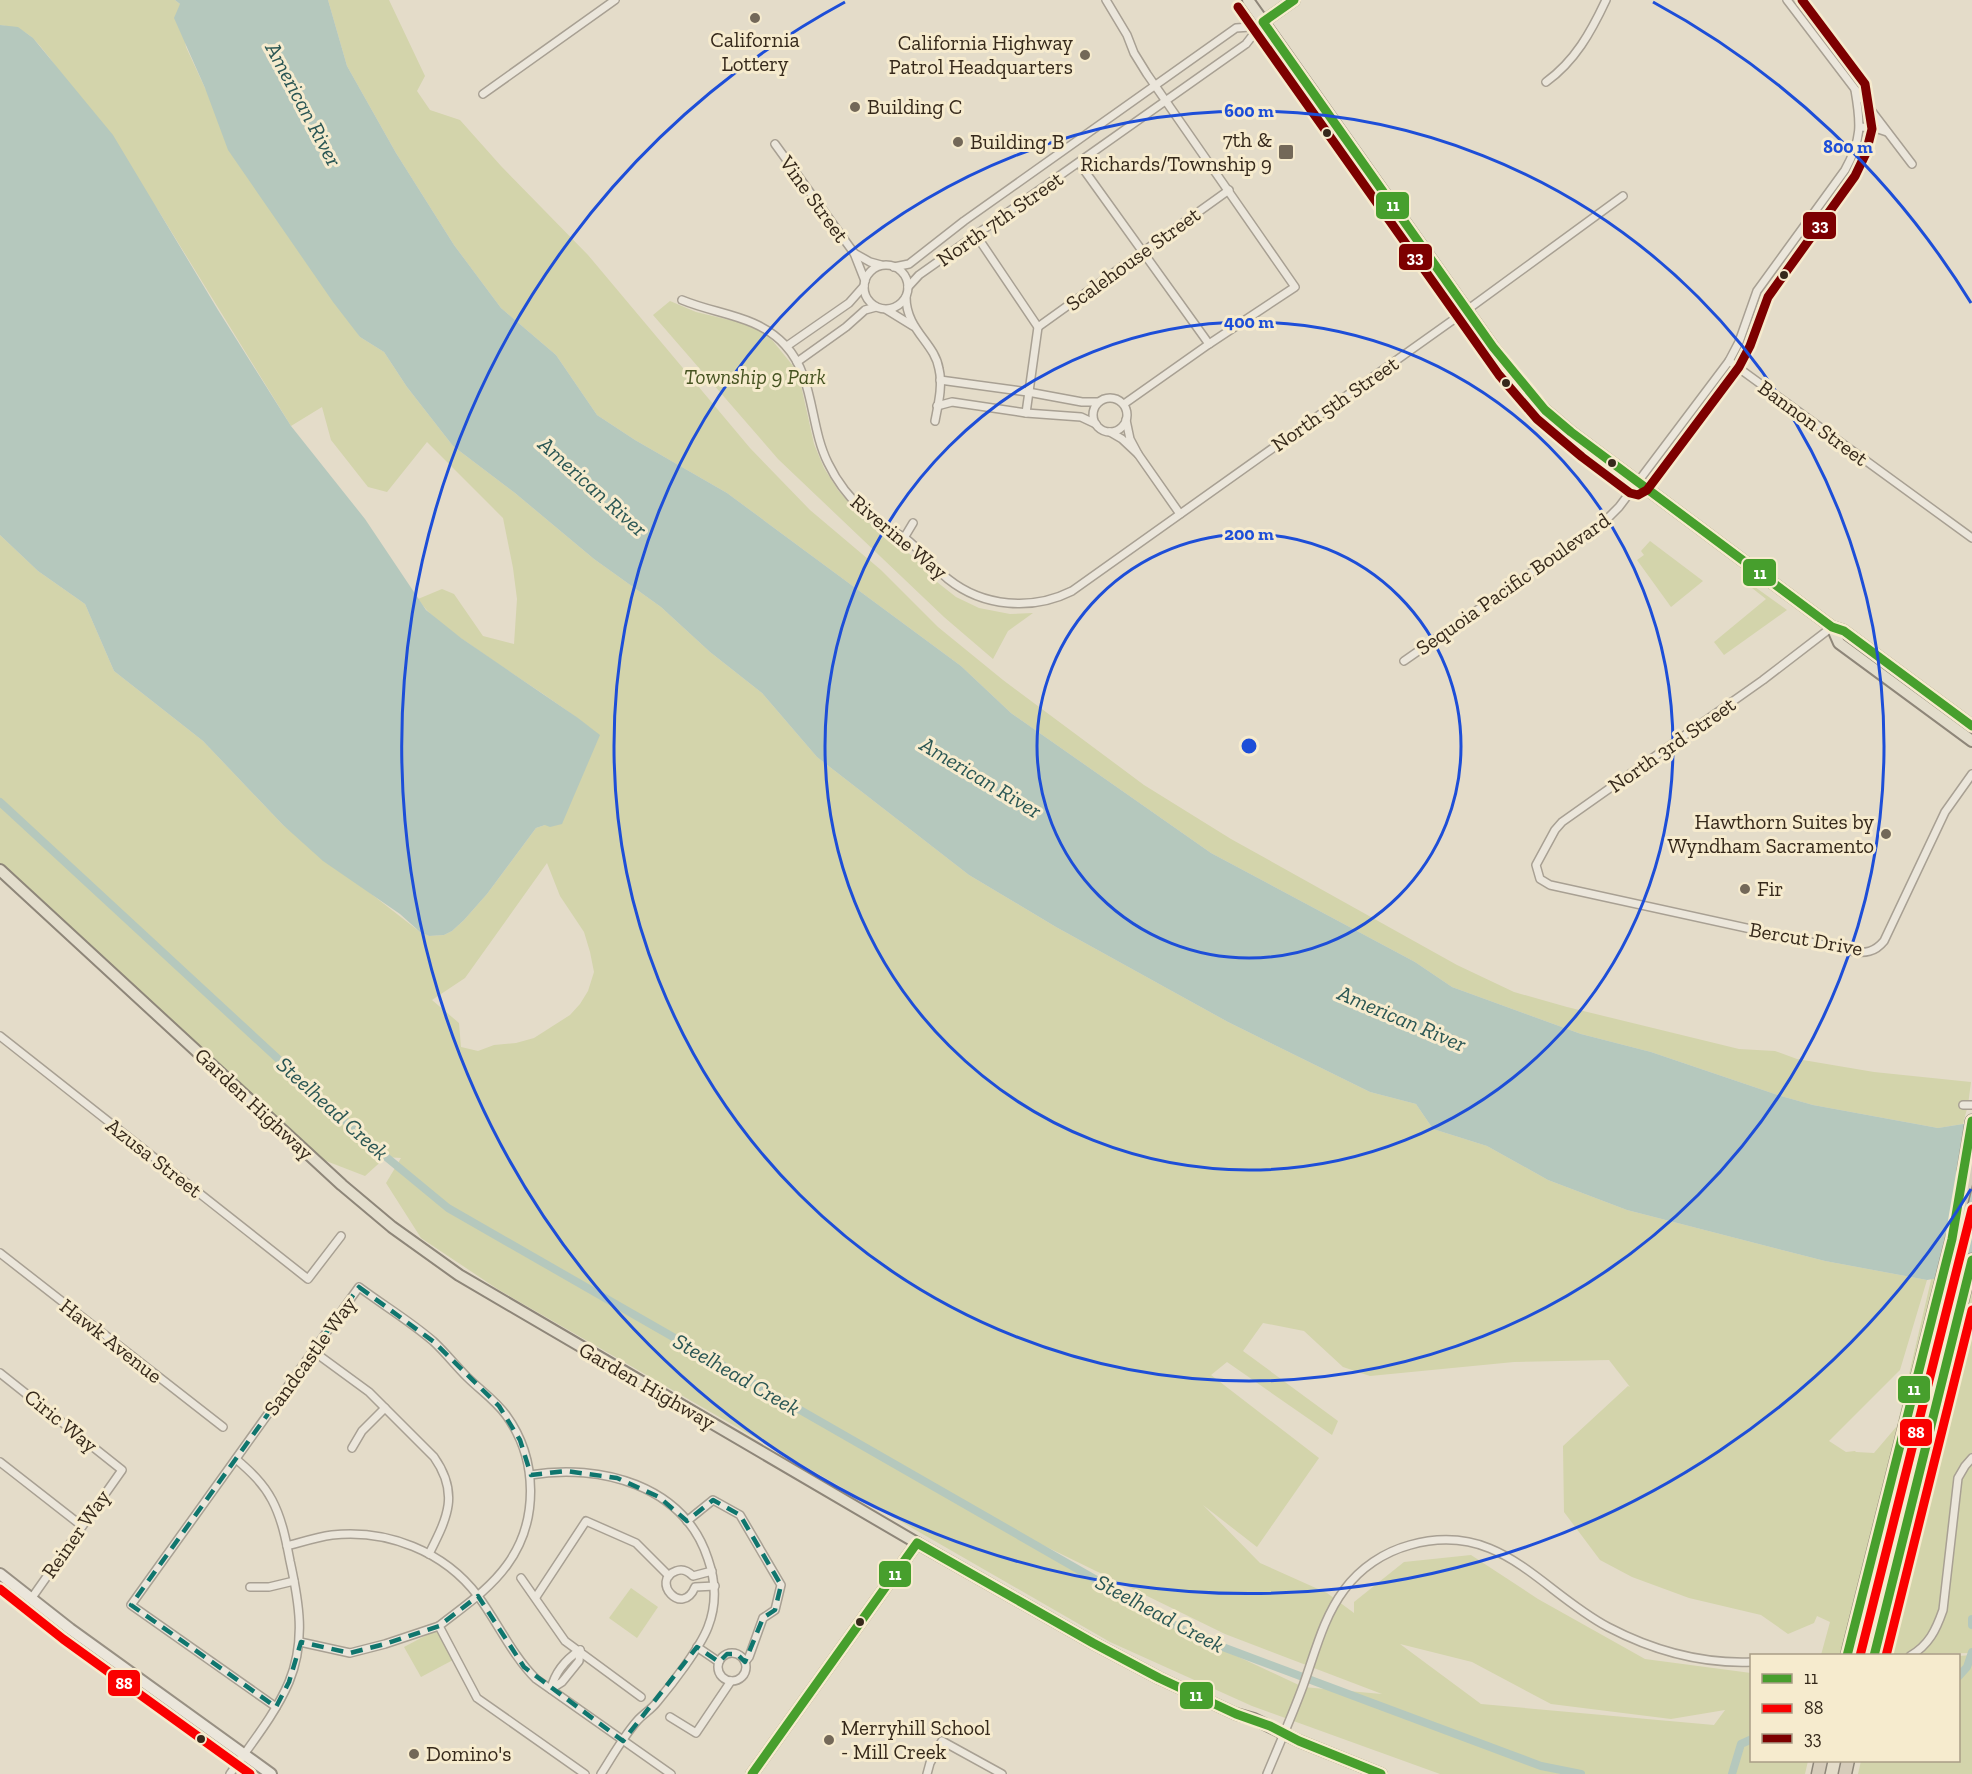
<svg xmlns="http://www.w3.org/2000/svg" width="1972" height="1774" viewBox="0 0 1972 1774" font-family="'Zilla Slab',serif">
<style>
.green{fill:#d3d4ab;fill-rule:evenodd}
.water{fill:#b5c8bd}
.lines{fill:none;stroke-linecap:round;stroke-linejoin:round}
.canal{stroke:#b5c8bd;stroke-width:8}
.minor-casing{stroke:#a8a093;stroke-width:10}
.secondary-casing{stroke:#989083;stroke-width:14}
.primary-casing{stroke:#8e8679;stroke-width:14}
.motorway-casing{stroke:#8e8679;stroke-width:15}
.minor{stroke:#ebe6db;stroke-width:7}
.secondary{stroke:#ebe6db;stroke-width:10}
.primary{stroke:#e3ddcc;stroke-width:10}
.motorway{stroke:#d6ccba;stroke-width:12}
.bus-1-casing{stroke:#f6ebce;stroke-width:14}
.bus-2-casing{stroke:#f6ebce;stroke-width:14}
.bus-3-casing{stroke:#f6ebce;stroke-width:14}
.bus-1{stroke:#479f2d;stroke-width:9}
.bus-2{stroke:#fa0000;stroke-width:9}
.bus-3{stroke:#7d0000;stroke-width:9}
.marked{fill:none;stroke:#0f766e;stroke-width:4.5;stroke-dasharray:12 8;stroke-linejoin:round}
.ring{fill:none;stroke:#1d4ed8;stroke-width:3}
.poi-dot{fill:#736858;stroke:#f6ebce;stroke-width:2}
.bus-dot{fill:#36291b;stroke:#f6ebce;stroke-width:2}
.labels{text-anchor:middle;stroke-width:6;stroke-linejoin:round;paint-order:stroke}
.poi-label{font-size:21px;fill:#36291b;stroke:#f6ebce;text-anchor:start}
.street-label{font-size:21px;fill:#36291b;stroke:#f6ebce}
.park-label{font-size:21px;font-style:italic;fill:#465321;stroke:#f6ebce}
.water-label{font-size:22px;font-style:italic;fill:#2a5654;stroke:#f6ebce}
.centre{fill:#1d4ed8;stroke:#f6ebce;stroke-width:3}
.ring-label{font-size:18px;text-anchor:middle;font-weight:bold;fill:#1d4ed8;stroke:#f6ebce;stroke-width:6;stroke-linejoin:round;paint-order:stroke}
.line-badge{stroke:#f6ebce;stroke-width:2}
.badge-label{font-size:16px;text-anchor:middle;font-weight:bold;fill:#fff}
</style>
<rect width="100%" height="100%" fill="#e4dcc9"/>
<g class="green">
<path d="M 0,0 L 175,0 L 180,4 L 186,47 L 205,88 L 360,337 L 384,352 L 407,387 L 453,446 L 515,493 L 594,559 L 661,607 L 710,652 L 762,693 L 817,757 L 969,875 L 1056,927 L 1228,1022 L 1370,1092 L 1416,1104 L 1433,1129 L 1487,1146 L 1548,1180 L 1627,1210 L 1825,1261 L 1927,1280 L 1900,1370 L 1829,1441 L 1846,1452 L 1855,1451 L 1856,1452 L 1874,1453 L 1897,1426 L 1934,1267 L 1972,1271 L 1972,1653 L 1821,1655 L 1830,1622 L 1817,1616 L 1814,1623 L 1788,1634 L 1761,1615 L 1689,1598 L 1632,1577 L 1600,1560 L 1564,1512 L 1563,1446 L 1628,1386 L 1630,1387 L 1609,1360 L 1514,1362 L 1370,1376 L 1343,1367 L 1304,1331 L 1263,1323 L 1243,1351 L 1338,1421 L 1332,1435 L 1227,1362 L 1211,1375 L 1319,1458 L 1257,1547 L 1203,1505 L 1260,1563 L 1327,1593 L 1354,1613 L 1354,1602 L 1404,1562 L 1471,1555 L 1538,1599 L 1645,1659 L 1751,1673 L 1752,1760 L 1808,1761 L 1805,1774 L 1440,1774 L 1252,1706 L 1110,1642 L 499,1290 L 421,1238 L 386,1183 L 401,1158 L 386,1157 L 365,1176 L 308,1154 L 0,869 L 0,535 L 38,571 L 85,604 L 114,671 L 203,741 L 283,825 L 420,932 L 429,936 L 444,935 L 452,931 L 464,920 L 487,894 L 536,828 L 545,825 L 599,735 C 561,704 518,678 478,650 C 457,635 432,620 418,599 L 442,589 L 454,594 L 483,636 L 514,644 L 517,599 L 513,568 L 503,518 L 427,442 L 387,492 L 368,487 L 331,440 L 322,407 L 291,426 L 158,210 L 49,57 C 32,36 28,29 0,25 ZM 547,863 L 560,896 L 584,932 L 590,952 L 594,972 L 588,991 L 580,1004 L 570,1015 L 534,1038 L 516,1043 L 494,1045 L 478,1051 L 461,1047 L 459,1023 L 432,1000 L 465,978 ZM 961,1505 L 1225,1634 L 1382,1694 L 1303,1687 L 1196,1637 ZM 1400,1644 L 1472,1662 L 1551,1704 L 1671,1719 L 1725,1710 L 1714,1725 L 1481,1704 Z"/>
<polygon points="328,0 389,0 425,76 417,91 430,110 460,120 501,166 588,255 750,448 810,510 881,570 938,627 1003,680 1144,785 1231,839 1457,965 1514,992 1567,1007 1739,1049 1775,1051 1797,1059 1874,1072 1971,1082 1968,1105 1963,1124 1938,1128 1813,1105 1781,1096 1651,1052 1581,1034 1452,987 1415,962 1211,853 1011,713 961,666 727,493 635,440 597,415 556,355 501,308 454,245 396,153 347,66"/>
<polygon points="670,301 696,312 738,322 758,330 772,340 798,372 814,444 824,468 838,490 858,513 885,537 911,555 937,582 956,597 979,608 1010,614 1033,613 1008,631 993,659 944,617 778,459 653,315"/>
<polygon points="1650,541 1703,581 1671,607 1637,560 1644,555 1641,551"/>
<polygon points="1755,587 1787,610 1724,655 1714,642 1766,599 1752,588"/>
<polygon points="631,1588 658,1607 637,1638 609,1618"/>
<polygon points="436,1630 453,1660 421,1677 404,1647"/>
<polygon points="1972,1655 1972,1774 1858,1774 1861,1761 1958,1760 1959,1656"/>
</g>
<g class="water">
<polygon points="175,0 328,0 347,66 396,153 454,245 501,308 556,355 597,415 635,440 727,493 961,666 1011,713 1211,853 1415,962 1452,987 1581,1034 1651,1052 1781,1096 1813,1105 1938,1128 1963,1124 1972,1126 1972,1272 1927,1280 1825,1261 1627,1210 1548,1180 1487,1146 1433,1129 1416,1104 1370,1092 1228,1022 1056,927 969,875 817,757 762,693 710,652 661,607 594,559 515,493 453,446 407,387 384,352 360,337 333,302 228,150 205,88 174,18 180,4"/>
<polygon points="0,25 18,27 33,38 113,135 218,310 291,426 365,519 426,610 461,638 578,718 600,735 562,824 550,827 545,825 536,828 487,894 464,920 452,931 444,935 429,936 420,932 400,914 323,861 283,825 203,741 114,671 85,604 38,571 0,535"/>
</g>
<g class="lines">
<g class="canal">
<polyline points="0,802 368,1142 448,1208 1196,1637 1541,1766 1581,1774"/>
<polyline points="1972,1619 1972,1625"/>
<polyline points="1958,1677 1967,1667 1972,1652"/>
<polyline points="1732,1774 1741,1744 1752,1739"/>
</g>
<g class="minor-casing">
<g id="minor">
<polyline points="1106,0 1127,35 1134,53 1147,74 1295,287 1209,344 1124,404"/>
<polyline points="1787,0 1912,164"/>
<path d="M 1546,82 C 1575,61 1591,32 1606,0"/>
<polyline points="483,94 615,0"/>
<polyline points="1860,127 1875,128 1887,132"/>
<polyline points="775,144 854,253 865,281"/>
<polyline points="1079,163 1209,344"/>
<polyline points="976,235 1038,327 1026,413"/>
<polyline points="854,253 870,262 881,265"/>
<circle cx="886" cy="287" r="22"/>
<polyline points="894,267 909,264 964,221 1236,28 1250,27 1263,22"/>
<polyline points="908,287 919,275 1246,44 1263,22"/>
<path d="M 906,297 C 906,330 935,343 939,369 C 943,386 938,405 935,421"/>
<path d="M 682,300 C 718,315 757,315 785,345 C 815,377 809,425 828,463 C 840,488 859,509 881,524 C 889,529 897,533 905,538 C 921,550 932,566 948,579 C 983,607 1032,611 1072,591 L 1467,310 L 1623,196"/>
<polyline points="887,310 913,326"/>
<polyline points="1038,327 1229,190"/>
<polyline points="787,346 849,303 864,286"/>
<polyline points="1729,361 1972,538"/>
<polyline points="797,362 846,327 865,310 876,307"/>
<polyline points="940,380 1028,392 1082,402 1098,402"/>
<circle cx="1110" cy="415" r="17"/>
<polyline points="937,406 952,402 1026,413 1081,417 1096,424"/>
<polyline points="1110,432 1122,439 1138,454 1130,439 1126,420"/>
<polyline points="1138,454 1180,514"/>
<polyline points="904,538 913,523"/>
<path d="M 1832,627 L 1763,680 L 1562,822 L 1555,830 L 1536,865 L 1540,879 L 1550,885 L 1851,951 C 1865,954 1875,952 1884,941 L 1945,812 L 1972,774"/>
<path d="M 1404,661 L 1605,521 L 1619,507 L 1729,361 L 1739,342 L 1757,291 L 1845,170 C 1862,139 1861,124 1855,90"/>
<polyline points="0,1036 308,1279 341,1236"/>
<polyline points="1963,1105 1972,1105"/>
<polyline points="0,1253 223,1427"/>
<path d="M 313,1351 L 369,1392 L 434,1457 C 460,1494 447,1518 429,1554"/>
<polyline points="0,1373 122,1470 31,1599"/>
<polyline points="352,1448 362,1431 385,1408"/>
<polyline points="0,1462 82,1526"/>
<path d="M 530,1475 C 600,1463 684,1485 708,1559 C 716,1582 717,1604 708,1627 C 700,1648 672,1684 657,1702 C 651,1710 643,1714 637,1721 C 623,1737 612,1757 601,1774"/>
<polyline points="687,1521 713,1500 740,1515 781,1585 775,1610 763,1618 749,1657 745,1662"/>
<path d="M 287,1546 C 302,1542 317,1537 332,1535 C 387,1529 444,1551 478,1596 C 498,1623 512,1655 536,1679 L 671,1774"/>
<path d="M 712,1571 L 693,1576 C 688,1571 683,1568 676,1571 C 650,1580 682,1618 695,1587 L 715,1586"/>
<polyline points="521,1578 565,1641 641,1697"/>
<polyline points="250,1587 269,1587 294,1581"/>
<polyline points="536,1597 586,1521 636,1543 669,1576"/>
<polyline points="300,1642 350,1653 385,1644 439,1626"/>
<polyline points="697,1647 719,1662"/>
<circle cx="732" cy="1667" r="14"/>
<path d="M 1910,1656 C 1929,1645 1936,1630 1943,1610 L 1958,1478 L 1965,1466 L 1972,1458"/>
<polyline points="551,1689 562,1682 579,1661 580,1650"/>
<path d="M 551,1689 C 555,1672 565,1660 580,1650"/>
<path d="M 276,1707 L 131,1605 L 359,1287 C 383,1305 410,1321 433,1341 C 445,1352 455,1365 467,1377 C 480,1390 495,1400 506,1415 C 538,1459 539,1521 507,1565 C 489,1590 463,1607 439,1626 L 477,1698 L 585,1774"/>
<polyline points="670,1717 696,1733 731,1681"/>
<path d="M 230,1774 C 250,1745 275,1715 289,1682 C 306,1641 299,1602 290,1561 C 286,1540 282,1519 272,1500 C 263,1483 250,1471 236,1459"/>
<polyline points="927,1774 930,1763 942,1741 1002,1774"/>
<path d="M 1267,1774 C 1279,1745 1292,1716 1303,1686 C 1315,1653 1323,1618 1344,1590 C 1360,1568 1384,1552 1410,1545 C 1500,1520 1539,1590 1608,1627 C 1652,1650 1701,1664 1752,1662"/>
</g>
</g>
<g class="secondary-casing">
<g id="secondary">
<polyline points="1263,22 1294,0"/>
<polyline points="0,1574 70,1629 271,1774"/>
<polyline points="752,1774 917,1543"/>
</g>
</g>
<g class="primary-casing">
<g id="primary">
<polyline points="1248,0 1493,347 1529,392 1545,410 1571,432 1832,627 1844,631 1972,726"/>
<polyline points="1832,627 1839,643 1972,741"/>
<polyline points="0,870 342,1185 392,1227 459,1275 917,1543 1093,1643 1159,1678 1236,1714 1254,1719 1299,1741 1381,1774"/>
</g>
</g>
<g class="motorway-casing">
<g id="motorway">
<polyline points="1964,1170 1972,1121"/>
<polyline points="1847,1656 1972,1160"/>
<polyline points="1874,1656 1972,1260"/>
<polyline points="1818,1774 1821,1760"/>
<polyline points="1845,1774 1848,1760"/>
</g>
</g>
<use href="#minor" class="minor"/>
<use href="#secondary" class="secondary"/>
<use href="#primary" class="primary"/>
<use href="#motorway" class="motorway"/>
<g class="bus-1-casing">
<g id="bus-1">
<polyline points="1294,0 1263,22 1493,347 1545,410 1571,432 1832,627 1844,631 1972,726"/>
<polyline points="1847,1656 1952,1239 1972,1121"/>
<polyline points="1874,1656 1972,1260"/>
<polyline points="752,1774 917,1543 1093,1643 1159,1678 1236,1714 1270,1726 1299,1741 1381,1774"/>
</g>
</g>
<g class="bus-2-casing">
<g id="bus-2">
<polyline points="0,1589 63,1639 250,1774"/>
<polyline points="1860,1656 1972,1209"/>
<polyline points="1886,1656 1972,1310"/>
</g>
</g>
<g class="bus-3-casing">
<polyline id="bus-3" points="1238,7 1499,375 1537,419 1582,457 1630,493 1638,495 1647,490 1739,367 1750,346 1768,297 1855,176 1866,153 1872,129 1865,84 1802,0"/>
</g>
<use href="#bus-1" class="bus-1"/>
<use href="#bus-2" class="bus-2"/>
<use href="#bus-3" class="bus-3"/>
</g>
<path class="marked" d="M 359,1287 L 434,1342 L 499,1406 L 520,1440 L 531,1475 L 566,1471 L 617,1478 L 659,1497 L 687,1521 L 713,1500 L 740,1515 L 781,1585 L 775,1610 L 763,1618 L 745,1662 L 737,1654 L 727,1654 L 719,1662 L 697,1647 L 623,1741 L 524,1667 L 478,1596 L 439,1626 L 385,1644 L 350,1653 L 301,1642 L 289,1682 L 276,1707 L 131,1605 Z"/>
<g class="ring">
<circle cx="1249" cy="746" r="212"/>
<circle cx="1249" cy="746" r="424"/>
<circle cx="1249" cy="746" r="635"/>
<path d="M1971 1189A847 847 0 1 1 845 2M1653 2A847 847 0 0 1 1971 303"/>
</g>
<g class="poi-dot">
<circle cx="755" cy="18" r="6"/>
<circle cx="1085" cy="55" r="6"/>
<circle cx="855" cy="107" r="6"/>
<circle cx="958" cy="142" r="6"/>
<rect x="1278" y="144" width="16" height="16" rx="3"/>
<circle cx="1886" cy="834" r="6"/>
<circle cx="1745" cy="889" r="6"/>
<circle cx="829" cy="1740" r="6"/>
<circle cx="414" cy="1754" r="6"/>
</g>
<g class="bus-dot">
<circle cx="1327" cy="133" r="5"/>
<circle cx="1784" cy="275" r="5"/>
<circle cx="1506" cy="383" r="5"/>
<circle cx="1612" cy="463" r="5"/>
<circle cx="860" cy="1622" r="5"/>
<circle cx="201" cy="1739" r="5"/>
</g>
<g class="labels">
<g class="poi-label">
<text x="755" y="47" text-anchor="middle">California<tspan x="755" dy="24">Lottery</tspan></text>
<text x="1073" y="50" text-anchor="end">California Highway<tspan x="1073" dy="24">Patrol Headquarters</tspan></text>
<text x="867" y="114">Building C</text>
<text x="1272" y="147" text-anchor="end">7th &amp;<tspan x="1272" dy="24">Richards/Township 9</tspan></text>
<text x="970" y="149">Building B</text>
<text x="1874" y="829" text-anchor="end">Hawthorn Suites by<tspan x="1874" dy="24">Wyndham Sacramento</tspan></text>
<text x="1757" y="896">Fir</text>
<text x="841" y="1735">Merryhill School<tspan x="841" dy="24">- Mill Creek</tspan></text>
<text x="426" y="1761">Domino's</text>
</g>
<g class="street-label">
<text transform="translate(814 199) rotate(54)" y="7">Vine Street</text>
<text transform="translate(1000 219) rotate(-35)" y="7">North 7th Street</text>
<text transform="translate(1133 259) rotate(-36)" y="7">Scalehouse Street</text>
<text transform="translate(1335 404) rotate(-35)" y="7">North 5th Street</text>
<text transform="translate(1813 423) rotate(36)" y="7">Bannon Street</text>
<text transform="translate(899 537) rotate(40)" y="7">Riverine Way</text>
<text transform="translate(1513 584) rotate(-35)" y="7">Sequoia Pacific Boulevard</text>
<text transform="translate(1672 745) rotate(-35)" y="7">North 3rd Street</text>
<text transform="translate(1806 939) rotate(10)" y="7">Bercut Drive</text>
<text transform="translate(254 1104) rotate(43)" y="7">Garden Highway</text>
<text transform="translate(154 1158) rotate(38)" y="7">Azusa Street</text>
<text transform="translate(111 1341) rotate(38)" y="7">Hawk Avenue</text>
<text transform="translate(310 1356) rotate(-54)" y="7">Sandcastle Way</text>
<text transform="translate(647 1386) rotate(30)" y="7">Garden Highway</text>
<text transform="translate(61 1421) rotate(39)" y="7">Ciric Way</text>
<text transform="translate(76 1534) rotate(-55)" y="7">Reiner Way</text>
</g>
<g class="park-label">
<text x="755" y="384">Township 9 Park</text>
</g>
<g class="water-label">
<text transform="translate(304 104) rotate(62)" y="8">American River</text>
<text transform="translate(593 486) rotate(42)" y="8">American River</text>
<text transform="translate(981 777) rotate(31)" y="8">American River</text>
<text transform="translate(1402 1018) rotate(23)" y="8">American River</text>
<text transform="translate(333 1108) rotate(42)" y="8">Steelhead Creek</text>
<text transform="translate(737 1374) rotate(30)" y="8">Steelhead Creek</text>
<text transform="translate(1160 1613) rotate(28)" y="8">Steelhead Creek</text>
</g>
</g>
<circle cx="1249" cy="746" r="9" class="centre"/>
<g class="ring-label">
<text x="1249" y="117">600 m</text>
<text x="1848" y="153">800 m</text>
<text x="1249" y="328">400 m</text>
<text x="1249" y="540">200 m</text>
</g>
<g class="line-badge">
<rect x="1375" y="191" width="35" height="29" rx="6" fill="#479f2d"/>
<rect x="1802" y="211" width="35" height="29" rx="6" fill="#7d0000"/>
<rect x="1398" y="243" width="35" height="28" rx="6" fill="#7d0000"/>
<rect x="1742" y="558" width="35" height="29" rx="6" fill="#479f2d"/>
<rect x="1897" y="1375" width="34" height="29" rx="6" fill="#479f2d"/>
<rect x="1899" y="1418" width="34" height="29" rx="6" fill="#fa0000"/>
<rect x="878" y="1560" width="34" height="28" rx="6" fill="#479f2d"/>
<rect x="107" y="1669" width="34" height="28" rx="6" fill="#fa0000"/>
<rect x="1179" y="1681" width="35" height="29" rx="6" fill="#479f2d"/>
</g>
<g class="badge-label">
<text x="1393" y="211">11</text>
<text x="1820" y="231">33</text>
<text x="1415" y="263">33</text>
<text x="1760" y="579">11</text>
<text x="1914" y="1395">11</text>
<text x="1916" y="1438">88</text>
<text x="895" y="1580">11</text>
<text x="124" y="1689">88</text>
<text x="1196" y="1701">11</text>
</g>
<rect x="1750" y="1654" width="210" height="108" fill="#f6ebce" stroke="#a99d86" stroke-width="1.5"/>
<rect x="1762" y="1674" width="30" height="9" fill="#479f2d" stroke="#a99d86" stroke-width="1.5"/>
<text x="1804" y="1684" font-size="18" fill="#36291b">11</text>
<rect x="1762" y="1704" width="30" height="9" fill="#fa0000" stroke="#a99d86" stroke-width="1.5"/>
<text x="1804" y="1714" font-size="18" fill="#36291b">88</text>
<rect x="1762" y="1734" width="30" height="9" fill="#7d0000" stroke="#a99d86" stroke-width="1.5"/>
<text x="1804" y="1744" font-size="18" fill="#36291b">33</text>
</svg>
